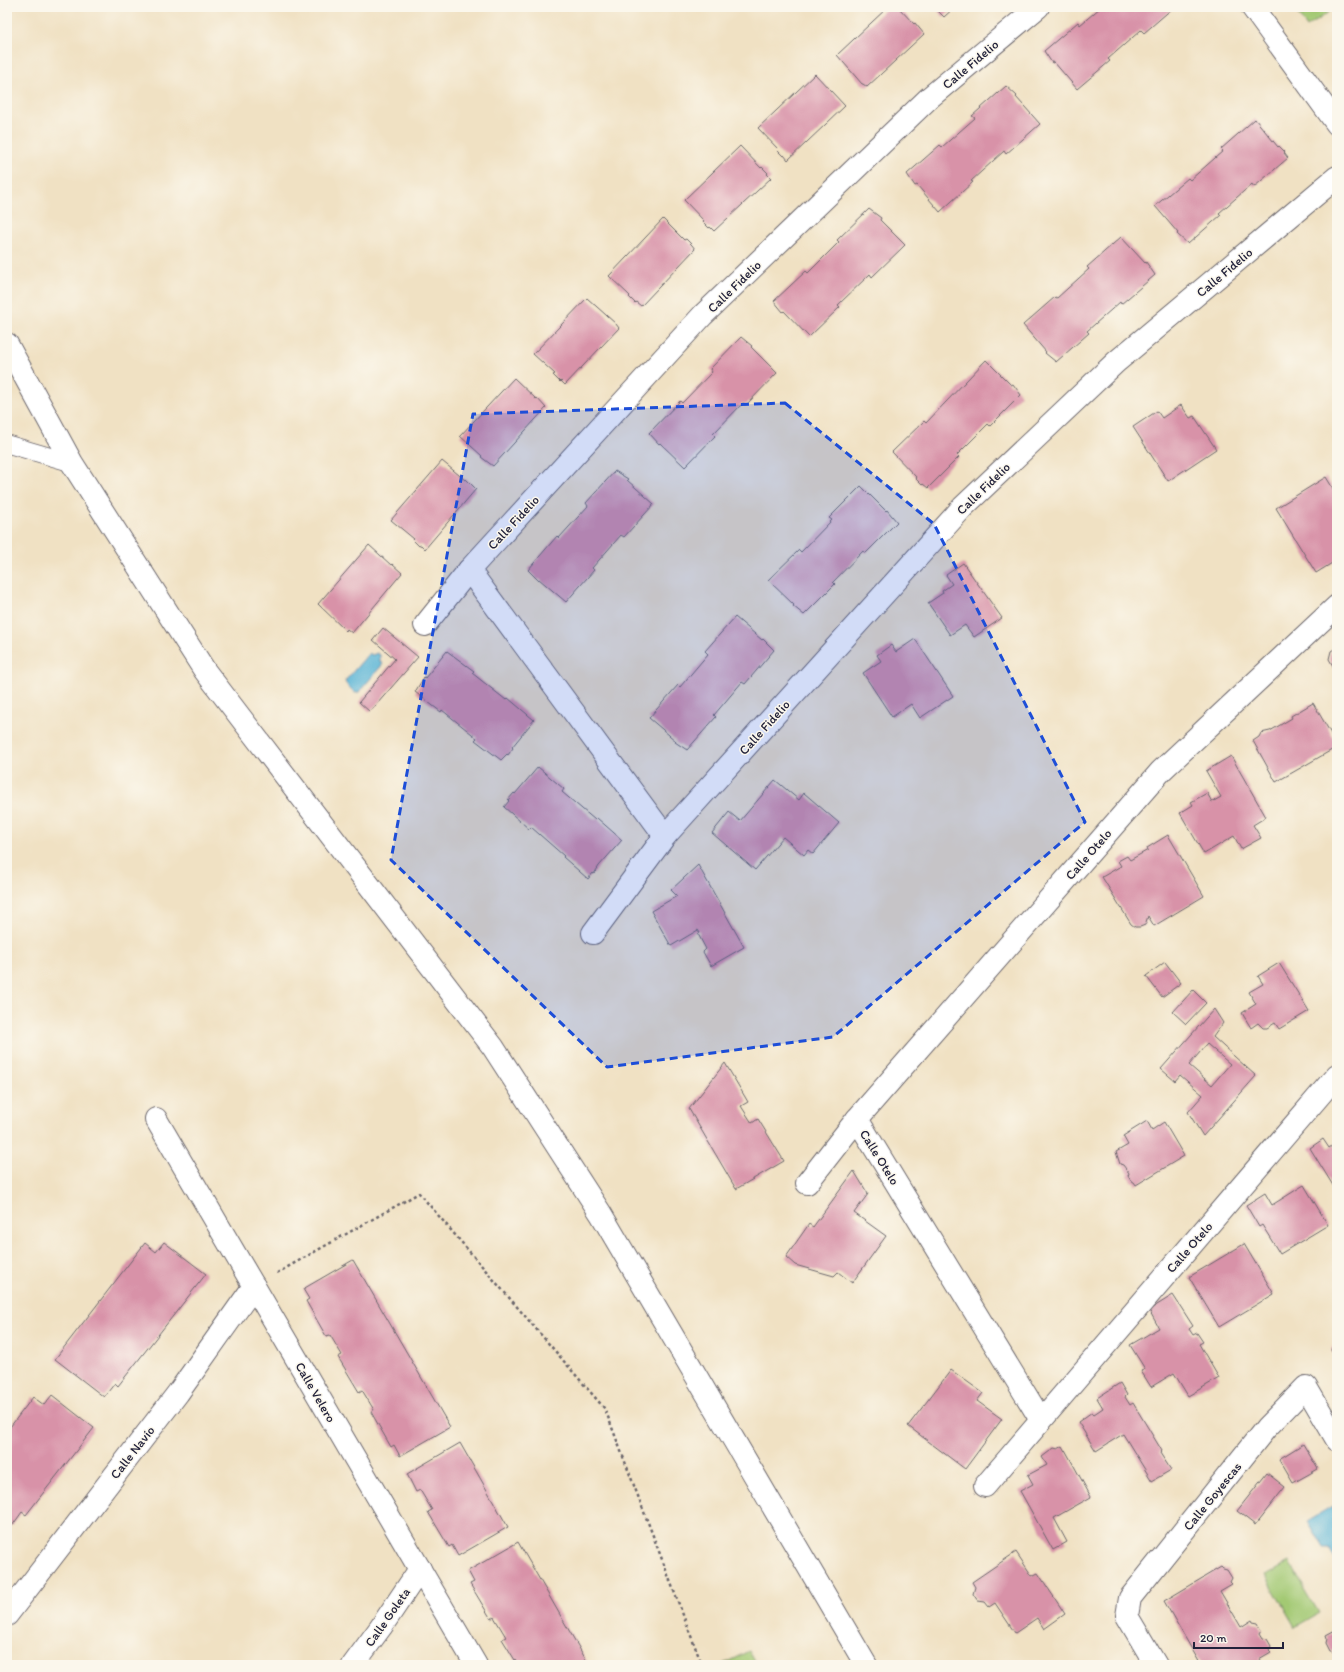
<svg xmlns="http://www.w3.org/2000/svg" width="1344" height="1672" viewBox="0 0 1344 1672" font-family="Itim,sans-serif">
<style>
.green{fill:#a3c973;stroke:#627657}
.water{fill:#56b3d5;stroke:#3c6a88}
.building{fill:#d892a8;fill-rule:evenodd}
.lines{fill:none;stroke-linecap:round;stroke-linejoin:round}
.service-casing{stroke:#6a656b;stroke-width:19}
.minor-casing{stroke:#6a656b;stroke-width:24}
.tertiary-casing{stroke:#6a656b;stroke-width:24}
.path{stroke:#6a656b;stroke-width:2.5;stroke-dasharray:3 3;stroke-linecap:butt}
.service{stroke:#fff;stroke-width:17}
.minor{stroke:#fff;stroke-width:22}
.tertiary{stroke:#fff;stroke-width:22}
.marked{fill:#1d4ed8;fill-opacity:0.2;stroke:#1d4ed8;stroke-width:3;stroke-dasharray:8 5;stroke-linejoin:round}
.labels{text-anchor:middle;stroke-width:3;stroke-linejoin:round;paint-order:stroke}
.street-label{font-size:13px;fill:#22223b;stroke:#fbf7ec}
</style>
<rect width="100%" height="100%" fill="#fbf7ec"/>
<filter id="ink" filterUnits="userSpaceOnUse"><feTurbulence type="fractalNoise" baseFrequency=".025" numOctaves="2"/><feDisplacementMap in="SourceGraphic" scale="8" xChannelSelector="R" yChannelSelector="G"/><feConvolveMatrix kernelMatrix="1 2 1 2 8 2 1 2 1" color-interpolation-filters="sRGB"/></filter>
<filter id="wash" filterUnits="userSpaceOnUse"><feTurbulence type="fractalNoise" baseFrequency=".012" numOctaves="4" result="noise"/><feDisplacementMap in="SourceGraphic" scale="16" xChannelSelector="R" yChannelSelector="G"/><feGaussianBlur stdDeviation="0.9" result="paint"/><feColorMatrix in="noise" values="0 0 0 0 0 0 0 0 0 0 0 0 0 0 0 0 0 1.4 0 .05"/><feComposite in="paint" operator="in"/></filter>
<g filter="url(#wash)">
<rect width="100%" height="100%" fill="#f0e1c3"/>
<g class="green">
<polygon points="1293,7 1336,7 1307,27"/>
<polygon points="1289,1562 1319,1613 1295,1627 1265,1575"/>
<polygon points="749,1651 757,1665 721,1665"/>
</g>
<g class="water">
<polygon points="369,653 372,655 377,653 380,655 380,662 383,664 359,692 355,693 346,684 345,681"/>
<polygon points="1334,1505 1337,1510 1337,1560 1330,1548 1323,1548 1307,1521"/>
</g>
<g id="blocks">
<g class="building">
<polygon points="888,7 898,7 914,24 915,23 924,34 867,87 863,84 862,84 856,77 837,55"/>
<polygon points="934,7 955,7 944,17"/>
<polygon points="1101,7 1174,7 1144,33 1141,30 1108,59 1110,61 1077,89 1054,62 1052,63 1044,51 1078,22 1080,25"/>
<polygon points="815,74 845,106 788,160 784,155 783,156 777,150 778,149 758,128"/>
<polygon points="1006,86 1017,96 1016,97 1040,124 1006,154 1004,151 971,181 973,182 940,212 917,185 915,186 907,174 940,145 942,147 975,118 972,116"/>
<polygon points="1255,119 1278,147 1279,146 1285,152 1284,153 1288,158 1254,187 1252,184 1219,213 1221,215 1188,244 1177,234 1178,233 1155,206 1188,178 1190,180 1223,151 1221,149"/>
<polygon points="740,146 761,168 762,167 768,173 767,174 771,178 714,231 710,227 709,228 703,222 704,221 684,200"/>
<polygon points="869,209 881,218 880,220 905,245 872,277 870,274 838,305 840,307 809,337 784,311 783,312 774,301 806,271 808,273 839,242 837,240"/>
<polygon points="663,219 684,240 686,239 692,245 695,249 641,306 636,302 635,303 629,297 630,296 609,276"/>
<polygon points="1121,237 1145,263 1146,262 1155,275 1121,304 1120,302 1087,331 1089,333 1056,362 1045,353 1046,352 1023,325 1055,297 1057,298 1089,269 1087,267"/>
<polygon points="587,298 616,324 619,328 565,385 561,381 560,382 553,375 555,374 533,354"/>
<polygon points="741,337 752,346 751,347 777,373 746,405 743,403 713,434 715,436 685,467 660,443 659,444 649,433 680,401 682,403 712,372 710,369"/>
<polygon points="986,360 1011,385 1013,384 1021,395 990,426 988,424 957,455 959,457 928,488 923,484 922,485 916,479 917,478 892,452 924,421 926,423"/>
<polygon points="514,378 536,399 537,398 546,408 493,466 481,457 482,456 460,436"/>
<polygon points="1181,405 1190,418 1194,416 1216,449 1168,481 1133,427 1157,411 1162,418"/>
<polygon points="442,461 465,480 466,479 476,489 425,549 421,545 419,546 413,540 414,539 391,520"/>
<polygon points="615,471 628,479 627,480 654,504 624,537 621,535 592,568 594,570 566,602 539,579 538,580 528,570 557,536 559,538 588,506 586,503"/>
<polygon points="1326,477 1337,495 1337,560 1316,573 1276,508"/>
<polygon points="861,486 886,511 887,510 897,522 866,553 863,551 833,582 835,584 804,615 793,606 794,605 768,580 799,550 801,552 832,520 829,518"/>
<polygon points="369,545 391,565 392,564 402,573 352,633 347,629 346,631 318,604"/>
<polygon points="963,563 1002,618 974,637 965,625 950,635 928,603 943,593 942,591 952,584 946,575"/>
<polygon points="735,617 762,640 763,639 774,650 745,684 742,682 714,715 716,717 687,750 675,742 676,741 649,718 678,685 680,687 708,654 705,651"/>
<polygon points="383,628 418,657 370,712 359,702 395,659 373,640"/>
<polygon points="915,639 953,696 920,718 911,704 892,717 863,673 881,661 877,655 891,645 896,652"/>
<polygon points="1337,647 1337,673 1329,659 1331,651"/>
<polygon points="447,651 474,671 472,673 506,700 508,698 534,720 512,747 513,748 508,755 507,754 501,760 475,740 477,738 442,710 441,712 415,692 424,677 425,678"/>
<polygon points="1313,703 1337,744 1337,747 1276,782 1253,741 1259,737 1261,733 1270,731 1292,718 1291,716"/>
<polygon points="1231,756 1266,817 1253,825 1261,838 1241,849 1234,836 1204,854 1180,813 1193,805 1191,802 1207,793 1212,802 1221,797 1206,771"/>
<polygon points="538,767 564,789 562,792 595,820 597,818 622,840 599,866 594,874 593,873 588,879 563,857 564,856 531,827 529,829 504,807 509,801 508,800 514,793 515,794"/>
<polygon points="775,780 799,800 804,793 839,823 813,854 808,850 804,855 783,837 755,870 712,833 729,812 740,821"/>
<polygon points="1168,835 1204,896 1154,926 1148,916 1145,925 1140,927 1135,927 1131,924 1102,877 1121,866 1118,861 1127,856 1130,860 1148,850 1147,848"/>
<polygon points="698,865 744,947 711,966 703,952 706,949 698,934 700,933 698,930 671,946 651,911 677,896 671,890"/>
<polygon points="1165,962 1181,983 1162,997 1146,976"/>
<polygon points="1279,963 1309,1011 1279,1029 1275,1023 1267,1028 1263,1028 1258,1023 1251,1028 1242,1013 1256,1004 1249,992 1263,984 1258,976"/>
<polygon points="1193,990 1206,1003 1186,1024 1173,1012"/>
<path d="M 1214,1009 L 1223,1023 L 1213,1037 L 1256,1076 L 1203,1136 L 1188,1112 L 1203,1095 L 1180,1075 L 1175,1081 L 1161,1069 ZM 1207,1044 L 1230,1064 L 1212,1085 L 1189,1065 Z"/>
<polygon points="725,1063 748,1102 741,1106 752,1123 758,1119 784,1161 736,1189 689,1109"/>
<polygon points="1147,1121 1152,1130 1164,1122 1184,1156 1136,1185 1134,1182 1131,1181 1128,1176 1129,1173 1123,1165 1120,1164 1116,1152 1128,1145 1123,1136"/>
<polygon points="1323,1139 1329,1148 1333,1145 1336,1147 1337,1146 1337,1192 1310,1148"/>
<polygon points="854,1171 868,1194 854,1213 886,1236 852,1283 838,1272 834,1276 795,1265 786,1257 809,1224 813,1227"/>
<polygon points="1304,1185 1328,1225 1280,1254 1262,1225 1259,1227 1246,1205 1265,1193 1272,1205"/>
<polygon points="164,1242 206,1274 118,1386 115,1383 104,1397 55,1359 145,1243 156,1252"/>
<polygon points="1244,1244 1274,1294 1219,1327 1189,1277"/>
<polygon points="353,1260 450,1427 400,1456 394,1445 391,1447 371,1412 374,1410 362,1390 359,1392 338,1357 342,1355 330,1335 326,1336 306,1301 309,1299 303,1289"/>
<polygon points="1173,1295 1193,1326 1189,1329 1193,1335 1197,1333 1203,1342 1199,1344 1219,1378 1188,1396 1174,1373 1151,1387 1141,1371 1145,1369 1130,1345 1159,1328 1149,1310"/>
<polygon points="1337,1345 1337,1359 1331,1349"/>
<polygon points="951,1370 983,1393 977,1401 1002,1419 965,1469 908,1426"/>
<polygon points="1120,1383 1127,1395 1125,1397 1130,1405 1133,1403 1162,1451 1160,1453 1171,1470 1152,1481 1123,1434 1096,1451 1078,1422 1092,1412 1094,1414 1103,1408 1097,1398"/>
<polygon points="52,1395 94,1428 26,1515 22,1512 12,1526 7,1523 7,1431 33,1397 44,1405"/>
<polygon points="460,1443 508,1527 458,1556 452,1545 449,1547 428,1512 432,1510 420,1490 416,1492 407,1474"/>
<polygon points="1303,1444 1318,1469 1293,1483 1279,1459"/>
<polygon points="1063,1446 1091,1497 1054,1518 1067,1542 1053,1550 1020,1491 1033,1484 1028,1475 1047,1465 1042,1457 1054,1448 1058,1449"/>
<polygon points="1267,1473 1285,1487 1255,1525 1237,1511"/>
<polygon points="518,1542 589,1665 518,1665 502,1639 506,1637 494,1617 491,1619 470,1584 474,1582 468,1571"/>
<polygon points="1016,1552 1032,1576 1038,1573 1065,1614 1044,1629 1037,1618 1015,1633 995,1603 989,1607 985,1602 978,1601 973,1594 975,1587 972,1582"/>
<polygon points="1221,1567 1223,1569 1227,1570 1232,1578 1230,1582 1232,1584 1220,1591 1241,1627 1252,1620 1253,1622 1258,1623 1262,1630 1260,1633 1263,1638 1267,1639 1271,1646 1269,1650 1271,1652 1259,1659 1263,1665 1201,1665 1164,1601"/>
<polygon points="1337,1630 1337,1653 1336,1654 1335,1652 1330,1651 1326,1643 1327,1639 1326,1636"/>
</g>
</g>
</g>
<g filter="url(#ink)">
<use href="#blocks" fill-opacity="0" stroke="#6a656b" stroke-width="1"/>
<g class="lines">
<g class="service-casing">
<polyline id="service" points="7,444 72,463"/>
</g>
<g class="minor-casing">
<g id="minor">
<polyline points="1252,7 1337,124"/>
<polyline points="469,570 665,836"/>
<polyline points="425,625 469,570 703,315 929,98 1038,7"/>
<polyline points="593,933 665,836 963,507 1116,362 1337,177"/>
<polyline points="156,1119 476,1665"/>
<polyline points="857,1119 1041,1420"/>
<polyline points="807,1183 857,1119 1161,771 1337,606"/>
<polyline points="985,1486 1337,1075"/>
<polyline points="7,1615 178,1393 254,1286"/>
<polyline points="353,1665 381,1627 420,1569"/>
<polyline points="1156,1665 1127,1616 1130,1598 1266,1428 1306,1387 1337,1440"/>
</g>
</g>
<g class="tertiary-casing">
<polyline id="tertiary" points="7,344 72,463 205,671 493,1047 601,1214 866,1665"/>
</g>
<polyline class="path" points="277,1273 419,1193 605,1409 702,1665"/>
<use href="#service" class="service"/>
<use href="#minor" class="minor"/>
<use href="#tertiary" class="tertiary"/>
</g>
</g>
<path class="marked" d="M 785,403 L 934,524 L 1085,822 L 833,1037 L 607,1067 L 391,860 L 473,414 Z"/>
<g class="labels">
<g class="street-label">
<text transform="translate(970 64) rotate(-40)" y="5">Calle Fidelio</text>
<text transform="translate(1224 272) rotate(-40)" y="5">Calle Fidelio</text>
<text transform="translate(734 286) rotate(-44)" y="5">Calle Fidelio</text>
<text transform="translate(983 488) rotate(-44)" y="5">Calle Fidelio</text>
<text transform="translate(513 522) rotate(-47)" y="5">Calle Fidelio</text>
<text transform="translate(764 727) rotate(-48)" y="5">Calle Fidelio</text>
<text transform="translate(1088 854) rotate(-49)" y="5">Calle Otelo</text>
<text transform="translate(880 1157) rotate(58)" y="5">Calle Otelo</text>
<text transform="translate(1189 1247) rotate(-49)" y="5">Calle Otelo</text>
<text transform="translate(316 1392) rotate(60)" y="5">Calle Velero</text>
<text transform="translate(132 1452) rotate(-52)" y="5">Calle Navío</text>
<text transform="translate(1212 1496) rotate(-51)" y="5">Calle Goyescas</text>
<text transform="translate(387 1617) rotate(-55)" y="5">Calle Goleta</text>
</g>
</g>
<rect width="1344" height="1672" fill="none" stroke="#fbf7ec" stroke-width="24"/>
<path d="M1194 1642v6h89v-6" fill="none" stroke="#22223b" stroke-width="2"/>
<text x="1200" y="1642" font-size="12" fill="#22223b" stroke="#fbf7ec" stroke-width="3" paint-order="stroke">20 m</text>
</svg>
